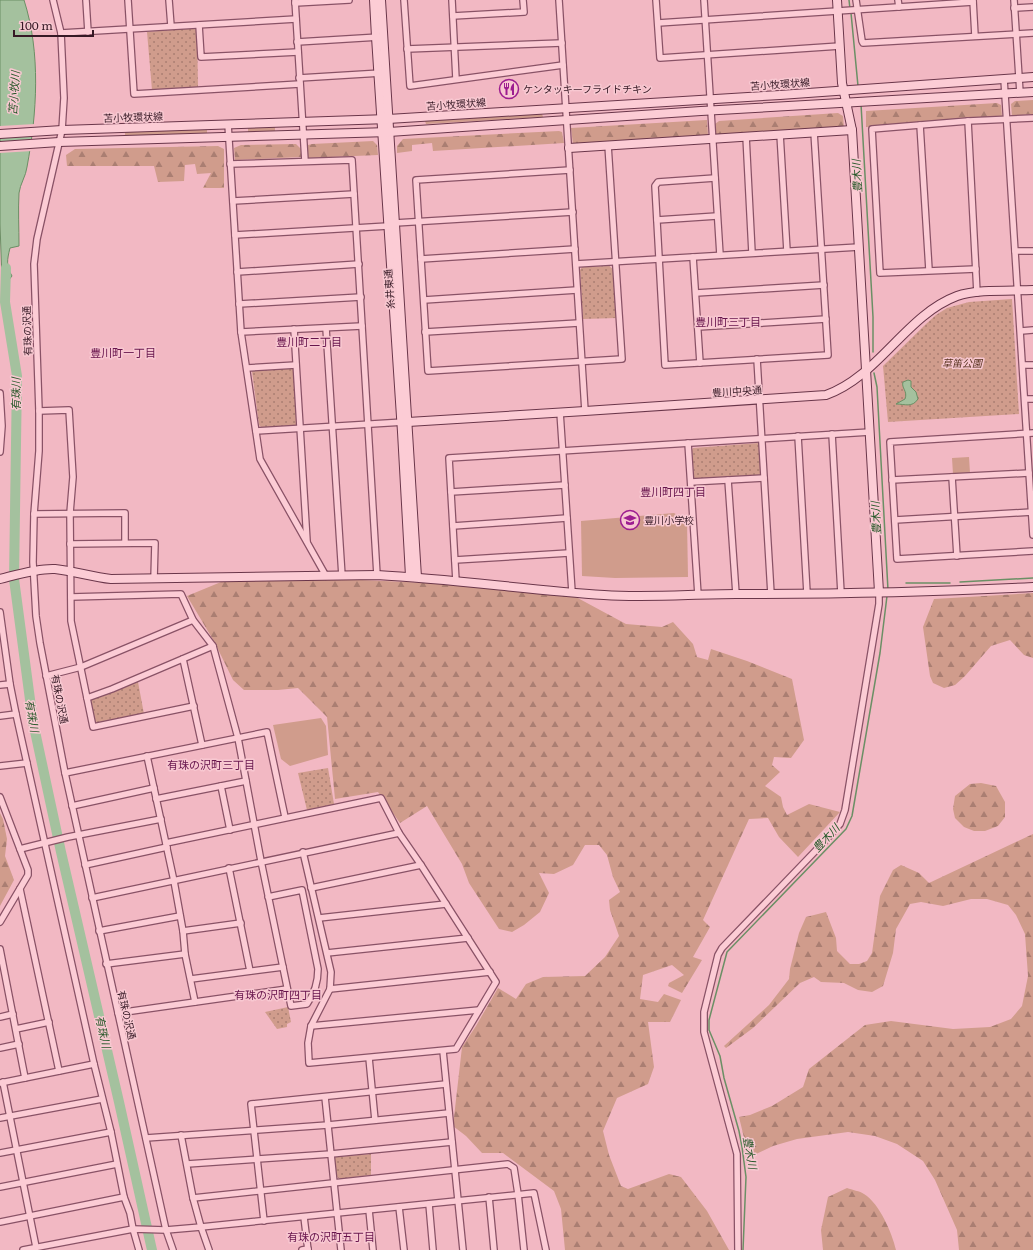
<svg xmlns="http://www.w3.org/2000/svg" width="1033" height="1250" viewBox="0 0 1033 1250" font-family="Literata,'Noto Sans JP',serif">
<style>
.green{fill:#d09c8c}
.forest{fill:url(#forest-firs)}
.park{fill:url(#park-dots)}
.water{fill:#a4c19e;stroke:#6b8f65}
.pier{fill:#f2b8c3}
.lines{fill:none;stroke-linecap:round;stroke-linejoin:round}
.stream{stroke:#6b8f65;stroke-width:1.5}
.river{stroke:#a4c19e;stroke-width:10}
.street-casing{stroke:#895266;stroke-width:8}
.secondary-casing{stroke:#6a364a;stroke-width:10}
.street{stroke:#fcccd5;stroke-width:5.5}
.secondary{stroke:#fcccd5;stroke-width:8}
.labels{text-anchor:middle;stroke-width:3;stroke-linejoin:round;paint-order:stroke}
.street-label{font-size:10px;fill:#361925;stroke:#f8c8d1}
.poi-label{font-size:10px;fill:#361925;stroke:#f8c8d1;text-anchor:start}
.park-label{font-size:10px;font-style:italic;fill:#55311d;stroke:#f8c8d1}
.water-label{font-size:11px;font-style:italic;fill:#265829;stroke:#f8c8d1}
.neighbourhood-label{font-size:11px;fill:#67144c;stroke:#f8c8d1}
</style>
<defs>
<pattern id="forest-firs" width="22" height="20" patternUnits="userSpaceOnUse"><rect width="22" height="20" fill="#d09c8c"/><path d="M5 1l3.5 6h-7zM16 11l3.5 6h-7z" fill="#aa7e72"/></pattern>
<pattern id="park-dots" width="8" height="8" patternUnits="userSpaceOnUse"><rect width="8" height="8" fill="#d09c8c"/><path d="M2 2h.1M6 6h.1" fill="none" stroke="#aa7e72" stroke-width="1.8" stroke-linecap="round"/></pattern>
</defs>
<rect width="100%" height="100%" fill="#f2b8c3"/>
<g class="green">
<polygon points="542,114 543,117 426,124 425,121"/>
<polygon points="275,127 275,131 248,132 248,128"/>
<polygon points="207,129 207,133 125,136 125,132"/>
<polygon points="969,457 970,473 953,474 952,458"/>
<polygon points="674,513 687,521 688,577 615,578 582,576 581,521"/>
<polygon points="321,718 326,726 328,755 290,766 281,759 273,725"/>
</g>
<g class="forest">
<polygon points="1033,100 1033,114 1012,116 1011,104 1015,101"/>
<polygon points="997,103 1001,105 1002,117 866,127 866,111"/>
<polygon points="838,113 843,116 844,128 716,135 715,124 719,121"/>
<polygon points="707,120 708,135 573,144 571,128"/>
<polygon points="559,131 562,132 564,143 433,151 432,143 412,145 412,151 397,153 397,146 403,139"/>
<polygon points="373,141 377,145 378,155 308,158 308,145 312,144"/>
<polygon points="296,144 301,149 301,157 235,160 234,148 241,145"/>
<polygon points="218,146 224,149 224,188 203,188 211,173 197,174 195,164 185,165 184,181 158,182 154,166 67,166 66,155 75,149"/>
<polygon points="340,579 561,589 626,624 662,627 673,622 693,644 697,657 708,660 711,649 747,661 792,679 804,740 791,758 774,757 772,765 780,772 765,786 781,797 783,807 787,815 809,804 840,812 798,857 779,837 768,818 749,819 703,920 710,927 693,957 702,960 682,993 668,986 669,983 684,975 672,965 643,975 640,999 658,1002 664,994 681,1000 670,1022 648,1022 654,1067 648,1084 617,1098 603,1131 609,1155 621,1186 628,1189 669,1174 681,1177 707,1211 729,1250 565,1250 561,1209 554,1191 503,1153 482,1153 466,1136 453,1126 462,1047 476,1026 498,988 516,999 526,984 543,977 585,976 605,957 619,936 610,910 609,900 620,892 613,877 607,855 599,845 585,845 573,865 554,874 539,873 549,893 540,912 524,925 512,932 499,929 469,883 462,864 427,806 400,823 378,792 335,799 327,717 298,688 278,690 244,690 233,680 215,643 187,596 221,582"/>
<polygon points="1033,593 1033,658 1024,655 1010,640 991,646 965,676 955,685 944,688 933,683 930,676 923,627 934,599"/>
<polygon points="981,783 996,786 1005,802 1005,817 998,826 985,831 974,831 964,827 955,818 953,809 955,796 970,784"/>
<polygon points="0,813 3,819 7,839 5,856 14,880 0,906"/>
<polygon points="1033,834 1033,1250 959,1250 957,1230 935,1180 923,1161 897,1144 875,1136 848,1132 797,1139 773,1146 752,1156 746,1146 739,1117 750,1115 772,1106 803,1087 809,1069 865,1025 891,1021 953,1029 990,1027 1011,1019 1022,1006 1028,976 1025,934 1016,915 1008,905 987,899 971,899 943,906 921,902 910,904 896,929 893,953 883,986 872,992 858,990 844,983 821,982 814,977 800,983 753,1028 726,1048 724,1046 769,1005 789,979 790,969 799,933 806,917 826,912 836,938 837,951 850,964 859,964 867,961 872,953 880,896 893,870 901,865 919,873 929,883"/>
<path d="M 847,1188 C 852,1190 860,1191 864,1194 C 880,1204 892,1233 896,1250 L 823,1250 L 821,1230 L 828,1197 Z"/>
</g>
<g class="park">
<polygon points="192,28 197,30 198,87 152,90 147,32"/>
<polygon points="609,266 613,269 617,318 583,319 580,270 582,267"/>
<polygon points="1012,299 1019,414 888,422 883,366 926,324 936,315 947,308 969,302"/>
<polygon points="292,368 294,369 298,424 296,426 262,428 259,425 252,371"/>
<polygon points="759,443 761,473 759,476 696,479 694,477 692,450 693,448"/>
<polygon points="138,682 144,714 98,723 95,721 90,702 92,698"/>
<polygon points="328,768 334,804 307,810 298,773"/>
<polygon points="288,1007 291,1022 287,1024 287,1027 277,1029 265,1012"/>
<polygon points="371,1154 371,1175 340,1179 337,1177 334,1158 336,1157"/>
</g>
<g class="water">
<path d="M 0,0 L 24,0 C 41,53 37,113 27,167 C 26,176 20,184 19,193 C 18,210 19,228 19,246 L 10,248 C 7,260 6,266 12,276 L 8,281 L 2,281 L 0,224 Z"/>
<path d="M 908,380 L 911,381 L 911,387 L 916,392 L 918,399 C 912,408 905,404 896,404 L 905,399 C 908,391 901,388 903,382 Z"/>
</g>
<g class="pier">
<polygon points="35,124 33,136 0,138 0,126"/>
<polygon points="33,139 32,151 0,153 0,142"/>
</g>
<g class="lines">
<g class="stream">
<polyline points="849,0 850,9"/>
<polyline points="851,13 858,86"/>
<polyline points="861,104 873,317 873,352"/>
<polyline points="874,373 877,387 888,590"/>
<polyline points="960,582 1033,578"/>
<polyline points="906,583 950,583"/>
<polyline points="743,1250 746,1177 742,1147 739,1131 724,1078 720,1056 709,1030 709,1020 727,952 846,829 852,816 880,653 887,596"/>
</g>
<polyline class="river" points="6,268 5,302 17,376 14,579 33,722 61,852 119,1102 152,1250"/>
<g class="street-casing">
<g id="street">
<polyline points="53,0 61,33 64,98 62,130 37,239 34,264 39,411 39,451 34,514 33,562 36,616 40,643 65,773 166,1230 173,1250"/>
<polyline points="86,0 88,32"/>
<polyline points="128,0 134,94 300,84"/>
<polyline points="169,0 171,26"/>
<polyline points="295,0 305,161"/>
<polyline points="404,0 410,86 563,65"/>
<polyline points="452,0 456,79"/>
<polyline points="559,0 585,411"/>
<polyline points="656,0 660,58 840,46"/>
<polyline points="704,0 720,255"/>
<polyline points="856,0 862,41 863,43 1033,33"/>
<polyline points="898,0 899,7"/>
<polyline points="973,0 975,36"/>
<polyline points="1014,0 1020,93"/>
<polyline points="295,3 349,0"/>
<polyline points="1014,8 1033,7"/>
<polyline points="453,16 524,12 523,0"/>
<polyline points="658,23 973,2"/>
<polyline points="199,25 201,57 298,52"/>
<polyline points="61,33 296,19"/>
<polyline points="297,42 379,37"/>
<polyline points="407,49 562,43"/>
<polyline points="299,78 381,73"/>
<polyline points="1004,79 1033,535"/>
<polyline points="968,121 977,293"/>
<polyline points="228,124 241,332 260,459 326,576"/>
<polyline points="920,125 929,270"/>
<polyline points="780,134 787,251"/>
<polyline points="746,136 752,253"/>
<polyline points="230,164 352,160 377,575"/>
<polyline points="570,170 416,180 428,371 622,359 608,145"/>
<polyline points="715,178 658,182 655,186 665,365 828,355 814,132"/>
<polyline points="233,201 354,194"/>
<polyline points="657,220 717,216"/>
<polyline points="235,235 388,226 395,223 573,212"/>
<polyline points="1015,251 1033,251"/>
<polyline points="693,257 700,363"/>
<polyline points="421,259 575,249"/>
<polyline points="576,264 859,247"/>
<polyline points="976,269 880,273 872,129 968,121 1033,118"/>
<polyline points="237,272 359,264"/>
<polyline points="696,293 824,285"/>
<polyline points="424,300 577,290"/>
<polyline points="239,304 361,297"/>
<polyline points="698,327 826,319"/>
<polyline points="326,328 342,576"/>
<polyline points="294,329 307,541"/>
<polyline points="1021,331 1033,330"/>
<polyline points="241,332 362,326"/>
<polyline points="425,332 579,323"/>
<polyline points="757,359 771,594"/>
<polyline points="1023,365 1033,365"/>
<polyline points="247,368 296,365"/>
<polyline points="0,393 2,426 0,452"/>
<polyline points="1025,399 1033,399"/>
<polyline points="39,411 69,410 73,477 70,513 71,621 93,727 194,706"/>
<polyline points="560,412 572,592"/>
<polyline points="256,431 404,422"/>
<polyline points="1033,433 890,442 897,559 1033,551"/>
<polyline points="832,434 841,593"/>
<polyline points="798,436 807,593"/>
<polyline points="688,443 698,595"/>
<polyline points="952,477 957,556"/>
<polyline points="728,480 736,594"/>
<polyline points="892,480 1029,473"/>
<polyline points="691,482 764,478"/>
<polyline points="451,492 565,485"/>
<polyline points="34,514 125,513 125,543"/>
<polyline points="895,520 1032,512"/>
<polyline points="453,526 567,518"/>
<polyline points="70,544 155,543 154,579"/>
<polyline points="455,560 569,553"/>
<polyline points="456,581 449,458 870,432"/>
<path d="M 71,597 L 181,594 L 193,620 L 213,646 L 238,738 L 261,861 L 291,1006 L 307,1004 C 315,993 318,982 318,969 L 302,890 L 268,897"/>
<polyline points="0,612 10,684 16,714 94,1064 111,1132 124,1197 130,1213 133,1229 139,1250"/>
<polyline points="183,659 202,745"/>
<polyline points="46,676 81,667 193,620"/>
<polyline points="0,685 10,684"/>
<polyline points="87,698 112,689 213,646"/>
<polyline points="0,716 16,714"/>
<polyline points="147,756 174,881 183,931 185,954 195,1002"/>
<polyline points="0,766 27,763"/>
<polyline points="65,773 267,732 285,817"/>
<polyline points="221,786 230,830"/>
<polyline points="0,797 28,870 28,875 0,922"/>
<polyline points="156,799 246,781"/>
<polyline points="72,806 154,788"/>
<polyline points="166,843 381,798 399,833 421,865 496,982 456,1049 309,1063 308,1043 311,1026 330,989 331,972 303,852"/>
<polyline points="20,849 68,837 161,819"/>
<polyline points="85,865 167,847"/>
<polyline points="229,868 250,971"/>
<polyline points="311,888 421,865"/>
<polyline points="20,889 59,1071"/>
<polyline points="92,898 399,833"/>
<polyline points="319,918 446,904"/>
<polyline points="99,931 180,916"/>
<polyline points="183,931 241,923"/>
<polyline points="0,949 25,1078"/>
<polyline points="327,953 468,938"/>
<polyline points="106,964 185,954"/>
<polyline points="191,979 283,967"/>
<polyline points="330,989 490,972"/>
<polyline points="118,1013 287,989"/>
<polyline points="0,1017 13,1014"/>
<polyline points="311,1026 479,1010"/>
<polyline points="16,1029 49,1022"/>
<polyline points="0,1048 19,1044"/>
<polyline points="443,1051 463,1250"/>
<polyline points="369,1058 375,1120"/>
<polyline points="3,1082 36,1247"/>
<polyline points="0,1083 94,1064"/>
<polyline points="325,1097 341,1250"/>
<polyline points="0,1118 102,1099"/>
<polyline points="181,1135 193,1198 201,1227 209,1250"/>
<polyline points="146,1138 328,1125 449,1113"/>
<polyline points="0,1153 111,1132"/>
<polyline points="187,1164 331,1154 452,1142"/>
<polyline points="0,1187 117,1164"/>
<polyline points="489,1197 494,1250"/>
<polyline points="193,1198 508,1164 514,1168 518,1194 524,1250"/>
<polyline points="429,1204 433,1250"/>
<polyline points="399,1207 404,1250"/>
<polyline points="369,1210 373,1250"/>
<polyline points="304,1217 308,1250"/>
<polyline points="264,1221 251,1104 446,1084"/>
<polyline points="0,1222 124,1197"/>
<polyline points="23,1250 133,1229 166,1230 201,1227 534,1193 546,1250"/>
<polyline points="302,1250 308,1249"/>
<polyline points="738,1250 737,1154 704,1032 704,1012 718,955 722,948 824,842 840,824 845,810 879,604 879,592"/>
</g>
</g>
<g class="secondary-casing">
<g id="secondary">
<polyline points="374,0 376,37 402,432 410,576"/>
<polyline points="381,0 417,577"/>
<polyline points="837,0 842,83 852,130 879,592"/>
<polyline points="0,134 62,130 388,119 780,95 1033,77"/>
<polyline points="0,146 59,142 389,132 701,111 1033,92"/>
<polyline points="569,148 852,130"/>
<path d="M 408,422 L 585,411 L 826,395 C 878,377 906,315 957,296 C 976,289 1012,291 1033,290"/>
<path d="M 0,579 C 16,575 38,568 55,569 C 74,571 92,577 111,579 L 377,575 C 453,579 528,590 604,595 C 648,598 692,594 736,594 C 835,594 934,592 1033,587"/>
</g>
</g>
<use href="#street" class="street"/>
<use href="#secondary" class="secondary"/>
</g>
<defs>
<g id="restaurant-ring" transform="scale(1)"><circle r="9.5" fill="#f8c8d1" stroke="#9d1d90" stroke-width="1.5"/><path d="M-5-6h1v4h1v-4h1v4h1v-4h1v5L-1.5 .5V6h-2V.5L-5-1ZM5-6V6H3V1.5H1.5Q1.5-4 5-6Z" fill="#9d1d90"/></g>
<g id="school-ring" transform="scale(1)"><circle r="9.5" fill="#f8c8d1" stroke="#9d1d90" stroke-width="1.5"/><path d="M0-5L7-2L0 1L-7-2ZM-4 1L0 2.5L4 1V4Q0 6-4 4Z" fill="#9d1d90"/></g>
</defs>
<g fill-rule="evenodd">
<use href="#restaurant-ring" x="509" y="89"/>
<use href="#school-ring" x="630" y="520"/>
</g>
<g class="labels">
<g class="street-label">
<text transform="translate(780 84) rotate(-4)" y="4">苫小牧環状線</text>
<text transform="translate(456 104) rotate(-4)" y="4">苫小牧環状線</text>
<text transform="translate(133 117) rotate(-2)" y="4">苫小牧環状線</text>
<text transform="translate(389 289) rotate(-94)" y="4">糸井東通</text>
<text transform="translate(27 331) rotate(-92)" y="4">有珠の沢通</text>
<text transform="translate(737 391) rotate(-4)" y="4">豊川中央通</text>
<text transform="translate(60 699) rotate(79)" y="4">有珠の沢通</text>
<text transform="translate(127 1015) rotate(77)" y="4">有珠の沢通</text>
</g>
<g class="poi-label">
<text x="523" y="93">ケンタッキーフライドチキン</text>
<text x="644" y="524">豊川小学校</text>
</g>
<g class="park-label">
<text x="962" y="367">草笛公園</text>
</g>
<g class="water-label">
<text transform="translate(14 93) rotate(-86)" y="4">苫小牧川</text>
<text transform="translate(857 176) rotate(-93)" y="4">豊木川</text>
<text transform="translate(16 394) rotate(-90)" y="4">有珠川</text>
<text transform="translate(876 518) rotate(-93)" y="4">豊木川</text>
<text transform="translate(32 716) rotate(80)" y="4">有珠川</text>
<text transform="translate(826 838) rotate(-47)" y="4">豊木川</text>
<text transform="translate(103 1032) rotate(77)" y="4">有珠川</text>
<text transform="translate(750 1153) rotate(80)" y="4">豊木川</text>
</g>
<g class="neighbourhood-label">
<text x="728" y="326">豊川町三丁目</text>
<text x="309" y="346">豊川町二丁目</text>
<text x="123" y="357">豊川町一丁目</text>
<text x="673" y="496">豊川町四丁目</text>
<text x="211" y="769">有珠の沢町三丁目</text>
<text x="278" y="999">有珠の沢町四丁目</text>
<text x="331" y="1241">有珠の沢町五丁目</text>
</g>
</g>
<path d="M14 30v6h79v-6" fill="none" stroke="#361925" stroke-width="2"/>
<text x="20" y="30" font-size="12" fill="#361925" stroke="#f8c8d1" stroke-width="3" paint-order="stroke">100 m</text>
</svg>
